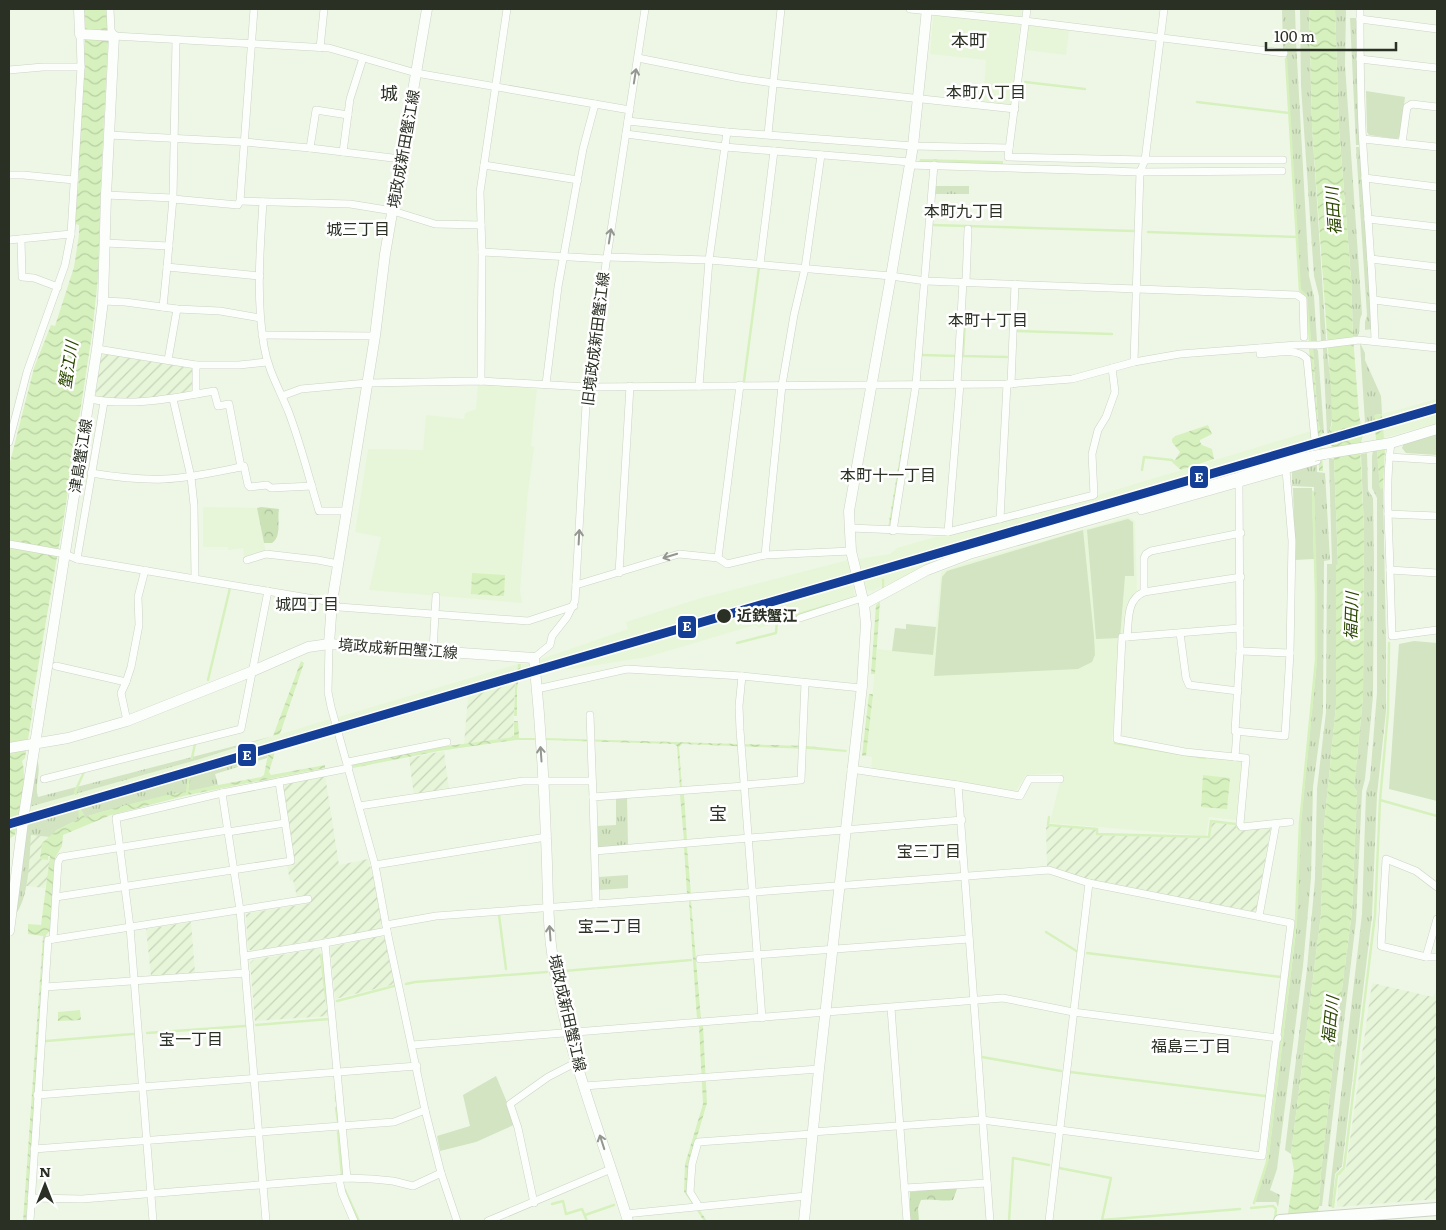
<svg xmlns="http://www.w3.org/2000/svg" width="1446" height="1230" viewBox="0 0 1446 1230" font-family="Literata,'Noto Sans JP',serif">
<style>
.built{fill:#e7f6d9}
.industrial{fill:url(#industrial-furrows)}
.grass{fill:url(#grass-tufts)}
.forest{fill:url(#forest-crowns)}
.green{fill:#d2e4c1}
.water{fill:url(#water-waves)}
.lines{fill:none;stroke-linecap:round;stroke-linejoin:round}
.stream{stroke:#d6f1bd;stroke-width:2.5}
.street-casing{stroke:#ccd3c5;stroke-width:8}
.secondary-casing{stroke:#ccd3c5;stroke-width:11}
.highway-casing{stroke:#ccd3c5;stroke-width:14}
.street{stroke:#fcfefb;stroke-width:7}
.secondary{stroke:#fcfefb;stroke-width:10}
.highway{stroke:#fcfefb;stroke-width:12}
.secondary-bridge-casing{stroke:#ccd3c5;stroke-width:11;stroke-linecap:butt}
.secondary-bridge{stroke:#fcfefb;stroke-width:10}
.rail-1-casing{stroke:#fff;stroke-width:12}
.rail-1{stroke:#153f97;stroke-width:9}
.oneway{stroke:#939790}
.stop-dot{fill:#2a3024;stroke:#fff;stroke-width:2}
.labels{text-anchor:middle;stroke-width:5;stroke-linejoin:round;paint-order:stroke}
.street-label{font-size:15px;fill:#2a3024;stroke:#fff}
.stop-label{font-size:15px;font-weight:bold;fill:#2a3024;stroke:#fff;text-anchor:start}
.neighbourhood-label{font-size:16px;fill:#2a3024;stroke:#fff}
.water-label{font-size:16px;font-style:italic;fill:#2c4800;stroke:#fff}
.quarter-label{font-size:18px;fill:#2a3024;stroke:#fff}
.line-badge{stroke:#fff;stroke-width:2}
.badge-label{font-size:14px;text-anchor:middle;font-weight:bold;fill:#fff}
</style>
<defs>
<pattern id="industrial-furrows" width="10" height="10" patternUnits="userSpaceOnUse" patternTransform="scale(1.25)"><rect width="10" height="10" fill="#e7f6d9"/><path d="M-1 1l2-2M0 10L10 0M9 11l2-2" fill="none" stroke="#c6d3ba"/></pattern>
<pattern id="grass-tufts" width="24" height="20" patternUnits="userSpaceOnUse" patternTransform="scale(1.25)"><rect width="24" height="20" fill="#d2e4c1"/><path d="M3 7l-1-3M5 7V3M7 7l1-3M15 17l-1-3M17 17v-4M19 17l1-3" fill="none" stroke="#b4c4a6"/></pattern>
<pattern id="forest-crowns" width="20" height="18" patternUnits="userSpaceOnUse" patternTransform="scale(1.25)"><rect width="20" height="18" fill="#cbe2b7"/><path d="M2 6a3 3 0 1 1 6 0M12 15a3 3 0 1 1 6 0" fill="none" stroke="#aec29d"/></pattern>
<pattern id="water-waves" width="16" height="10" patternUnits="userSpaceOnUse" patternTransform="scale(1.25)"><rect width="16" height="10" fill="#d6f1bd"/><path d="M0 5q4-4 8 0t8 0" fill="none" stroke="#b8cfa2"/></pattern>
</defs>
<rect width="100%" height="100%" fill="#eef7e6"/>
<g class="built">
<polygon points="980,9 1022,9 1011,105 983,102 986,60 930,54 933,17 936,15 979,19"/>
<polygon points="1028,25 1069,30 1066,55 1025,50"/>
<polygon points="478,383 537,389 531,446 534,447 528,492 520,590 522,603 369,590 381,537 355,532 368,449 423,450 426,415 464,419 465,413 476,409"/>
<polygon points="1437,399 1437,423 1384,438 1382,414"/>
<polygon points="1311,431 1314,453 1237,473 1213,482 963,552 914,571 914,573 884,586 884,579 881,581 881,587 873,591 865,590 858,559 890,554 897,548 935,537 945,536 1097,497 1098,495"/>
<polygon points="203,507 257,508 266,553 244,559 243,548 228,550 228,547 203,547"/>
<polygon points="1128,517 1135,521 1137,592 1127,603 1124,632 1121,635 1112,741 1184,755 1242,760 1236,820 1209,817 1206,836 1050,823 1062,773 1026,775 1016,791 871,770 872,757 866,756 877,649 933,655 941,572 965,563"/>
<polygon points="848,560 855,597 776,620 775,624 759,628 755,625 647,657 579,668 552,670 540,673 539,663 541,659 628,629 626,622 701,598"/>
<polygon points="530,663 532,678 519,682 521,664"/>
<polygon points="518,664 515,683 343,734 338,717"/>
<polygon points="329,719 335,735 26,824 29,807 200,759"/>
</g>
<g class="industrial">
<polygon points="101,351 195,366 195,393 147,400 95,399"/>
<polygon points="515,683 513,737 464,744 468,697"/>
<polygon points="444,751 449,790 414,796 409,758"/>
<polygon points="325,775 339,865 368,859 376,885 383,929 328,940 327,938 252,951 248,949 246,915 249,913 311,903 309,895 297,897 293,880 290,881 287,865 294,863 282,788 284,785"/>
<polygon points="1212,822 1235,824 1238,830 1271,827 1256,912 1090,880 1047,867 1046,826 1096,830 1096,835 1208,838"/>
<polygon points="31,835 50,837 42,843 48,855 51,856 47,885 45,885 45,888 26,886"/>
<polygon points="191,922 195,973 151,976 146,929"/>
<polygon points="381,936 385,938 395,984 335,999 330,947"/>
<polygon points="320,948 325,1000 327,1003 328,1016 255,1021 250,963 253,960"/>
<polygon points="1372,983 1433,997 1437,988 1437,1048 1434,1057 1437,1112 1437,1199 1337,1207 1339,1174 1346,1169"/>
</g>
<g class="grass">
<polygon points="1282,9 1295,9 1296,41 1309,276 1314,297 1317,341 1311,341 1306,296 1300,290 1286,53 1283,50"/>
<polygon points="1300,9 1309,9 1312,126 1326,340 1321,341 1319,296 1314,276 1301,86"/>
<path d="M 1335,9 L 1346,9 L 1345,65 L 1362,314 C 1358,321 1361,329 1358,336 L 1353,336 L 1351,277 L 1339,128 Z"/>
<polygon points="1350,18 1357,18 1360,145 1356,145"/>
<polygon points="1356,147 1360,147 1372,329 1365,330 1365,322 1367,315"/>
<polygon points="935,186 969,186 969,194 934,194"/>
<polygon points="1360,343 1365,353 1365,360 1381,396 1382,414 1375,415 1375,420 1365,423"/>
<path d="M 1323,348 L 1327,348 C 1329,374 1337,409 1329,434 L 1327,433 Z"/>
<polygon points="1313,349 1317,349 1318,351 1324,433 1321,434 1318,421"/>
<polygon points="1373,451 1377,451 1380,488 1383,488 1386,642 1386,711 1377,795 1372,916 1342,1166 1335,1174 1332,1207 1328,1206 1362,914 1366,792 1370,779 1377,693 1377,498 1372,488 1372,456"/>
<polygon points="1367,453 1368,490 1373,498 1374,560 1373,696 1365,779 1362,791 1356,921 1322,1206 1319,1206 1321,1173 1336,1035 1352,912 1357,792 1354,787 1363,698 1364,530 1361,454"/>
<polygon points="1329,459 1334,459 1338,565 1336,565 1336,705 1324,827 1321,914 1291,1154 1285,1150 1307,969 1315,879 1317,789 1326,712 1327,564 1332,564"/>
<polygon points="1317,464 1317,472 1325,473 1330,560 1324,561 1323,712 1313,787 1311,878 1303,966 1277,1169 1270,1190 1280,1195 1278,1207 1276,1202 1255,1202 1268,1162 1296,931 1301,821 1317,660 1314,487 1292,486 1292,469"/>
<path d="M 273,736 L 200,759 L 29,807 L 37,759 C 42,773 34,784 38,797 Z"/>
<path d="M 268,754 L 267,758 L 215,774 L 218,785 L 105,811 L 85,817 L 80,808 L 79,808 L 79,819 L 57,830 L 50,837 L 31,835 C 29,859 30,899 13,918 L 26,824 Z"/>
<polygon points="627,798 628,846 597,848 597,826 616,825 616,799"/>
<polygon points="628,875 628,888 599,890 599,877"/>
</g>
<g class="forest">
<path d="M 261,507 L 279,509 C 277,519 282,537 272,543 L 264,543 L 257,508 Z"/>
<path d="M 953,1187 L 957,1189 L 953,1200 C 942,1202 932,1198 921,1200 L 918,1208 L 919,1221 L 910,1221 L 910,1192 Z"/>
</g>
<g class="green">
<polygon points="1366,91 1405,97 1400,136 1397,139 1369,135 1367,132"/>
<polygon points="1437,434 1437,455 1406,453 1402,448 1404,443"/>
<polygon points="1293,488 1312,488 1314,559 1295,560"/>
<polygon points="1128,519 1133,522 1134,576 1125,576 1120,638 1096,639 1087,530"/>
<polygon points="1083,530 1094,636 1095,655 1092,662 1078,669 934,676 942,577 947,571"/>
<polygon points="906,624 936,627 933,655 892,651 895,628 906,629"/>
<polygon points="1414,641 1437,643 1437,801 1389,789 1399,644"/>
<polygon points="496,1076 516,1124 476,1142 440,1151 437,1136 470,1126 463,1095"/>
</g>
<g class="water">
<path d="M 84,9 L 107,9 L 109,24 L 101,180 L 98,278 L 92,334 L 65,511 L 31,708 L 33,709 L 25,758 L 22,761 C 28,777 18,818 15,835 L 9,839 L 9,846 L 9,466 L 34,368 L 51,325 L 55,326 L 74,267 L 79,235 L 79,225 L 75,224 L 76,191 L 78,190 L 79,173 L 77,173 L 85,40 Z"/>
<polygon points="1309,9 1335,9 1339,128 1351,277 1353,336 1359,415 1363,435 1360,446 1364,530 1363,698 1354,787 1357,792 1352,912 1336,1035 1321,1173 1319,1206 1316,1221 1287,1221 1294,1170 1291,1154 1321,914 1324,827 1336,705 1336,565 1338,564 1334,459 1329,434 1332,424 1331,391 1312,126"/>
<polygon points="920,159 1003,161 1003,165 919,163"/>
<polygon points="1309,349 1313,349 1318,421 1321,431 1323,471 1319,471 1318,436"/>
<polygon points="911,390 890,528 888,528"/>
<polygon points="1382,414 1384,438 1382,441 1385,449 1383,488 1380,489 1374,415"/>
<polygon points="1208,425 1212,434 1200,440 1200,442 1202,445 1212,449 1214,459 1181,470 1173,463 1180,452 1172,442 1172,439 1175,436"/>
<polygon points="472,573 505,575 504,596 471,594"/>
<polygon points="880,601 875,674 871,674 876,605"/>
<polygon points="301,661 304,663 280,734 273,736"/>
<polygon points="518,664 521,664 517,689 517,716 514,716 515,688"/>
<polygon points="869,694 873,694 866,756 862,756"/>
<polygon points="514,721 518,721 519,738 535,738 535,740 516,740 439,751 353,768 352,763 433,748 513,737 514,734"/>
<polygon points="545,738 807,746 847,750 846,752 808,749 682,744 679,747 682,788 680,788 677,746 674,744 545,740"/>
<path d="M 275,752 L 269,772 L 271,775 L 325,765 L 325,768 L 188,795 L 111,815 L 63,835 L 62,846 L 55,858 L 50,931 L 46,935 L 26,1221 L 23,1221 L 43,936 L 28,934 L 28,924 L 41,925 L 50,856 L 48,856 L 48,860 L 40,859 L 42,843 L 57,830 L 79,819 L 78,809 L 80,808 L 85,817 C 142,798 202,788 261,777 L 264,775 L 268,754 Z"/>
<polygon points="1203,775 1230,778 1227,809 1201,807"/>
<polygon points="684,794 687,840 684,841 680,795"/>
<polygon points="684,847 687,847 691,894 687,894"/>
<polygon points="689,901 691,901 701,1019 697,1019"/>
<polygon points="80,1010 81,1020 58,1021 58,1012"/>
<polygon points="699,1026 703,1026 707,1103 689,1164 687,1192 707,1221 704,1221 684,1192 685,1164 703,1104"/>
</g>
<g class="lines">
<g class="stream">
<polyline points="1286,59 1300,290 1306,296 1310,341"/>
<polyline points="1025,82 1085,89"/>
<polyline points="1197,102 1289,113"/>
<polyline points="932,225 1134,231"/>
<polyline points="1148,232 1296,237"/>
<polyline points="965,319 963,356 1007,357"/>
<polyline points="1017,331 1112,334"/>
<polyline points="922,355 957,356"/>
<polyline points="744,381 759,267"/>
<polyline points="1142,470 1144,457 1172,460 1174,462"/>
<polyline points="883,580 883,587"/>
<polyline points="737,643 776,633 777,621 829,605"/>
<polyline points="208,680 230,588"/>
<polyline points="1115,743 1205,758"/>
<polyline points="192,758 195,744"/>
<polyline points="76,794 75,792 84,772"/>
<polyline points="187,794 189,776"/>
<polyline points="1380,800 1437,816"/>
<polyline points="1049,817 1048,825 1097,829 1097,834 1209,837 1211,821 1236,824 1239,829 1242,829"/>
<polyline points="499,915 506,969"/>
<polyline points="1046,932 1078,952"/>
<polyline points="1087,953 1281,977"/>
<polyline points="321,955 326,998 328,1004"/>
<polyline points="564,971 691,960"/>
<polyline points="406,984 415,982 547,972"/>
<polyline points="337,1001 394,986"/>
<polyline points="256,1025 329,1019 330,1022"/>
<polyline points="147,1033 245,1026"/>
<polyline points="46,1041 133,1034"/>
<polyline points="1437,1056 1437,1065"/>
<polyline points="982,1057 1061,1071"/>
<polyline points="1070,1072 1265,1096"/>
<polyline points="336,1094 336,1101"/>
<polyline points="336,1108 338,1121"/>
<polyline points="338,1132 342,1176"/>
<polyline points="1059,1168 1111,1178 1102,1220 1240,1209"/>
<polyline points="345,1190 359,1221"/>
<polyline points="1254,1203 1267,1162 1296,921 1300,823 1316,660 1316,593 1313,492"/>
<polyline points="552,1204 563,1201 566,1214 582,1209 587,1221"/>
<polyline points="1333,1207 1337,1175 1344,1168 1375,915 1380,800 1388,712 1389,643"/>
<polyline points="1251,1208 1273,1206 1276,1209 1275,1219"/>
<polyline points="585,1215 614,1205"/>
<polyline points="1009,1221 1013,1158 1049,1165"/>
</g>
<g class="street-casing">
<g id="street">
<polyline points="110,9 111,30 114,36 329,48 416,73 595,104"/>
<polyline points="254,9 240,201 350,204 393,211 435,224 481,225"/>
<polyline points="910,9 1025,21 1284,53"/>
<polyline points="1027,9 1008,157 1145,160 1283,160"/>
<path d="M 1360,9 C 1360,55 1360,101 1363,146 C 1367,211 1373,276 1375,341"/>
<polyline points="1360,19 1437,29"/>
<polyline points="176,40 173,198 167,267 260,276"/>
<polyline points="320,48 324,9"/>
<polyline points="638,58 739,78 773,83 1015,109"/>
<polyline points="1360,59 1437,68"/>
<polyline points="9,70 43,67 81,67"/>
<polyline points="628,121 727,132 913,146 1009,148"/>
<polyline points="626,134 725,147 910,162"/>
<polyline points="768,134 781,9"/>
<polyline points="109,135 244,142 310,148 401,159"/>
<polyline points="1363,139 1437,147"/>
<polyline points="1402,143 1407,107 1412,104 1437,107"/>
<polyline points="310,148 316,110 348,115"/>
<polyline points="343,152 350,99 363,58"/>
<polyline points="484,165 578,180"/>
<polyline points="909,165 1140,172 1282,171"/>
<polyline points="9,175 23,175 74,180"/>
<polyline points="1365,178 1437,187"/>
<polyline points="106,195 173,198"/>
<polyline points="173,199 238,205 240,201"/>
<path d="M 263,202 C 260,249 256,299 264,346 C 268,371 280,390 289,413 C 301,445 309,478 319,511 L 346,511"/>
<polyline points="1368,219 1437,227"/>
<polyline points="21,239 22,277 34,278 58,287"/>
<polyline points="9,240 71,234"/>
<polyline points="105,243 169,246"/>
<polyline points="482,252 606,259"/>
<polyline points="607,257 709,260 891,276 926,281 1297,295 1303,299 1304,337"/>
<polyline points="1371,259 1437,267"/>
<polyline points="760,264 774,151"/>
<polyline points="966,282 968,229"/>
<polyline points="1374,300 1437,308"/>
<polyline points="103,301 125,302 177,309 220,311 260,318"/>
<polyline points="163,307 167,267"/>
<polyline points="262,335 375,336"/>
<polyline points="97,349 196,365 239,365 267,362"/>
<polyline points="168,360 177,309"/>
<polyline points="1134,362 1140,172 1145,160 1164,9"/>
<polyline points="481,381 482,252 480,192 507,9"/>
<polyline points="546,384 558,287 583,149 595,104 630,110"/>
<polyline points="957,384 963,282"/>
<polyline points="1011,384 1015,284"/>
<polyline points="699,386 709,260 727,132"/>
<polyline points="196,394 196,365"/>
<polyline points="282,396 301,389 367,383 481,381 587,387 1007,384 1072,379 1134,362 1180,354 1297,345 1319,345 1359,340 1437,348"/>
<path d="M 90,399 C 132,407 173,398 214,391 L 218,406 L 229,404 L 241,467 L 244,466 L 248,485 L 250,487 L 267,485 L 271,488 L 312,486"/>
<polyline points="173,399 191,477 194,505 195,578"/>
<polyline points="9,442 27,372 65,265 71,234 81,67 80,34"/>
<path d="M 1391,443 C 1385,485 1389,528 1390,570 L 1437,573"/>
<polyline points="1389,457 1437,460"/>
<path d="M 91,473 C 115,477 139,480 164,479 C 190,478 216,472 241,467"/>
<polyline points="1239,484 1240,651 1235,731 1285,736 1290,653 1292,541 1286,470"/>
<path d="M 1139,505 L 1141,511 L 1317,461 L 1307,359 C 1298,347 1274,353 1260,354 L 1260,348"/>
<polyline points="1388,514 1437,516"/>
<polyline points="1000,519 1007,384"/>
<polyline points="850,528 948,532 1094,495 1092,454 1098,430 1106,417 1115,392 1112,368"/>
<polyline points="893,531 916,384 934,165"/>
<polyline points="948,532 960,384"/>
<polyline points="9,544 65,554 77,559 332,602 339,607 528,621 574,606"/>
<polyline points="765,555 851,551"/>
<polyline points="718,558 740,385"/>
<polyline points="77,559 104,402"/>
<polyline points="247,560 266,554 318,560 338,564"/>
<polyline points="1390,570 1392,636 1437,630"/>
<polyline points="619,573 630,386"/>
<polyline points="576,585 679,554 718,558 727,564 765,555 782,385 794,315 805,268 821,155"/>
<polyline points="1144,592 1241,577"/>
<polyline points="800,618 862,598"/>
<path d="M 1240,628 L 1127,637 C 1129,620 1126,600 1144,592 L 1144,558 L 1146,554 L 1151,551 L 1241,533"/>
<polyline points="1180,633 1186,678 1189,685 1238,691"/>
<polyline points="1127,637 1122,637 1117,739 1185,752 1235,757 1237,731"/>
<polyline points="329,644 328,692 331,707 375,865 387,931 425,1110 441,1173 457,1221"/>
<polyline points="433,651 436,596"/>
<polyline points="1240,651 1290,653"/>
<polyline points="534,658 550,645 552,636 567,617 575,601 587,387 645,9"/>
<polyline points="56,666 126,682 131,667 139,625 138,597 145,570"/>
<polyline points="742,676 739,706 740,730 762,1018"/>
<polyline points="126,682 121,693 127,721"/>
<polyline points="537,689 627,669 742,676 861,688"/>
<polyline points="590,715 593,797"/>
<polyline points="1235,757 1246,758 1240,824 1242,827 1290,822"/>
<polyline points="348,762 447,742"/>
<polyline points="851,769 958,785 1020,796 1029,779 1060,779"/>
<polyline points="44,779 241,729 268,591"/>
<polyline points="744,785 801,780 805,683"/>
<polyline points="958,785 990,1221"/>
<polyline points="222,793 240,910 266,1221"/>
<polyline points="359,806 523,781 592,781"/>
<polyline points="228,832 285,823"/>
<polyline points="595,851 962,820"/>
<polyline points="375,865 546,837"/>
<polyline points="1437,887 1416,871 1386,859 1381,946 1426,957 1437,957"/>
<polyline points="56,897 291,861 279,782"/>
<polyline points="596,904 593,797 744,786"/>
<polyline points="1259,916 1276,824"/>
<polyline points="386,925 436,916 1049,870 1089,883 1291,923 1262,1156 982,1120 812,1132"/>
<polyline points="53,939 58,862 61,857 228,830"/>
<polyline points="325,943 347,1178"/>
<polyline points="245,956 325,943 387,931"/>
<polyline points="1426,957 1437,919"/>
<polyline points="700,959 969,939"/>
<polyline points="45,987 246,973"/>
<polyline points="891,1008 907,1221"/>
<polyline points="412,1045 1003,998 1073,1012 1278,1038"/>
<polyline points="584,1086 819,1069"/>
<polyline points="37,1095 417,1066"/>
<polyline points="34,1149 394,1122 425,1110"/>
<polyline points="339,1179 342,1193 354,1221"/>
<polyline points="905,1188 987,1183"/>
<polyline points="31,1198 82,1199 347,1178 372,1179 393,1181 413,1186 441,1173"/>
<polyline points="534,1203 518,1128 510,1104 548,1077 577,1062"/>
<polyline points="698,1205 690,1192 692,1164 698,1142 812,1134"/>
<polyline points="625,1214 806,1196"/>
<polyline points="30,1221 48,940 308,899"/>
<polyline points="153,1221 130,927 116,818 222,793 349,768"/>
<polyline points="488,1221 611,1169"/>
<polyline points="1049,1221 1089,883"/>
</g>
</g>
<g class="secondary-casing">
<g id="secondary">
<polyline points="1324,454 1391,443 1437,429"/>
<polyline points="864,604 927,570 969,554 1237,478 1285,462 1314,456"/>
<polyline points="329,644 332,602 375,336 385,254 427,9"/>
<path d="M 9,748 L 68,738 L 127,721 L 253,671 L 308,647 L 329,644 L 534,658 C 540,718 544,779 546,839 C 548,874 547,910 551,945 C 562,1040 600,1130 628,1221"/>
<polyline points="9,931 24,814 97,349 103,301 106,195 114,36 80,34 79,9"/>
<polyline points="804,1221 819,1069 862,686 866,624 864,604 851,551 849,511 891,276 913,146 927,9"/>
</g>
</g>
<g class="highway-casing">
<polyline id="highway" points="1280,1221 1437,1209"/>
</g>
<use href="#street" class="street"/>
<use href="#secondary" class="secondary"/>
<use href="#highway" class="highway"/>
<g class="secondary-bridge-casing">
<polyline id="secondary-bridge" points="1314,456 1324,454"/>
</g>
<use href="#secondary-bridge" class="secondary-bridge"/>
<g class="rail-1-casing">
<path id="rail-1" d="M 9,824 C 485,686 961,546 1437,408"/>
</g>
<use href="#rail-1" class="rail-1"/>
</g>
<defs><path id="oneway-shaft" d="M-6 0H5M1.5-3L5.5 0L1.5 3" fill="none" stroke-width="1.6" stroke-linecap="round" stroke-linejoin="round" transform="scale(1.25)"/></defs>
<g class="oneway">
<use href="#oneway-shaft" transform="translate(635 76) rotate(-81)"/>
<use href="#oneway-shaft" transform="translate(610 236) rotate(-81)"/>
<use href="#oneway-shaft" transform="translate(579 537) rotate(-87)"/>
<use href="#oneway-shaft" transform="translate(670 556) rotate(163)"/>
<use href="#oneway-shaft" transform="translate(541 754) rotate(-94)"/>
<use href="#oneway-shaft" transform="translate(550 933) rotate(-94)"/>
<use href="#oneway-shaft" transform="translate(602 1142) rotate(-108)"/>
</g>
<circle class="stop-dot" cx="724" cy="616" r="8"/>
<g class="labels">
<g class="street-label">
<text transform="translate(404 149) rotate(-80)" y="5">境政成新田蟹江線</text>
<text transform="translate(596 339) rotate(-83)" y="5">旧境政成新田蟹江線</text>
<text transform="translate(81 456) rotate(-81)" y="5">津島蟹江線</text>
<text transform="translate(398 649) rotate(4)" y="5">境政成新田蟹江線</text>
<text transform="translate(567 1013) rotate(77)" y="5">境政成新田蟹江線</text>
</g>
<g class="stop-label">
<text x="737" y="621">近鉄蟹江</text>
</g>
<g class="neighbourhood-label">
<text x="986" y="98">本町八丁目</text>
<text x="964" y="217">本町九丁目</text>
<text x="358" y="235">城三丁目</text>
<text x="988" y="326">本町十丁目</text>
<text x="888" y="481">本町十一丁目</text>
<text x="307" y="610">城四丁目</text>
<text x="929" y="857">宝三丁目</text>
<text x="610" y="932">宝二丁目</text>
<text x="191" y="1045">宝一丁目</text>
<text x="1191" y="1052">福島三丁目</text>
</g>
<g class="water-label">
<text transform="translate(1333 211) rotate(-94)" y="6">福田川</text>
<text transform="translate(68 365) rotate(-81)" y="6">蟹江川</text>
<text transform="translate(1351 616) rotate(-88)" y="6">福田川</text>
<text transform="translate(1330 1020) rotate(-84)" y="6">福田川</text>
</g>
<g class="quarter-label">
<text x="969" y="47">本町</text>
<text x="389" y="100">城</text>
<text x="718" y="820">宝</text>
</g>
</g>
<g class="line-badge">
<rect x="1189" y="465" width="20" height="24" rx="5" fill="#153f97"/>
<rect x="677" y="615" width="20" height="24" rx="5" fill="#153f97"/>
<rect x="237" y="743" width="20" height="24" rx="5" fill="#153f97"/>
</g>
<g class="badge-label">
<text x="1199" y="482">E</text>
<text x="687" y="631">E</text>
<text x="247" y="760">E</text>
</g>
<rect width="1446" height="1230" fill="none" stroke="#2a3024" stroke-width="20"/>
<g transform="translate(45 1185)" stroke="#ffffff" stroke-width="4" paint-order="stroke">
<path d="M0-4L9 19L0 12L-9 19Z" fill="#2a3024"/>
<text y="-8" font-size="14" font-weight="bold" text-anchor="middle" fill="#2a3024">N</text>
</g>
<path d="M1266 42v8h130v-8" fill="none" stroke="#2a3024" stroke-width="2.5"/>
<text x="1274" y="42" font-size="15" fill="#2a3024" stroke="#ffffff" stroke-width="4" paint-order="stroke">100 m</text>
</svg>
